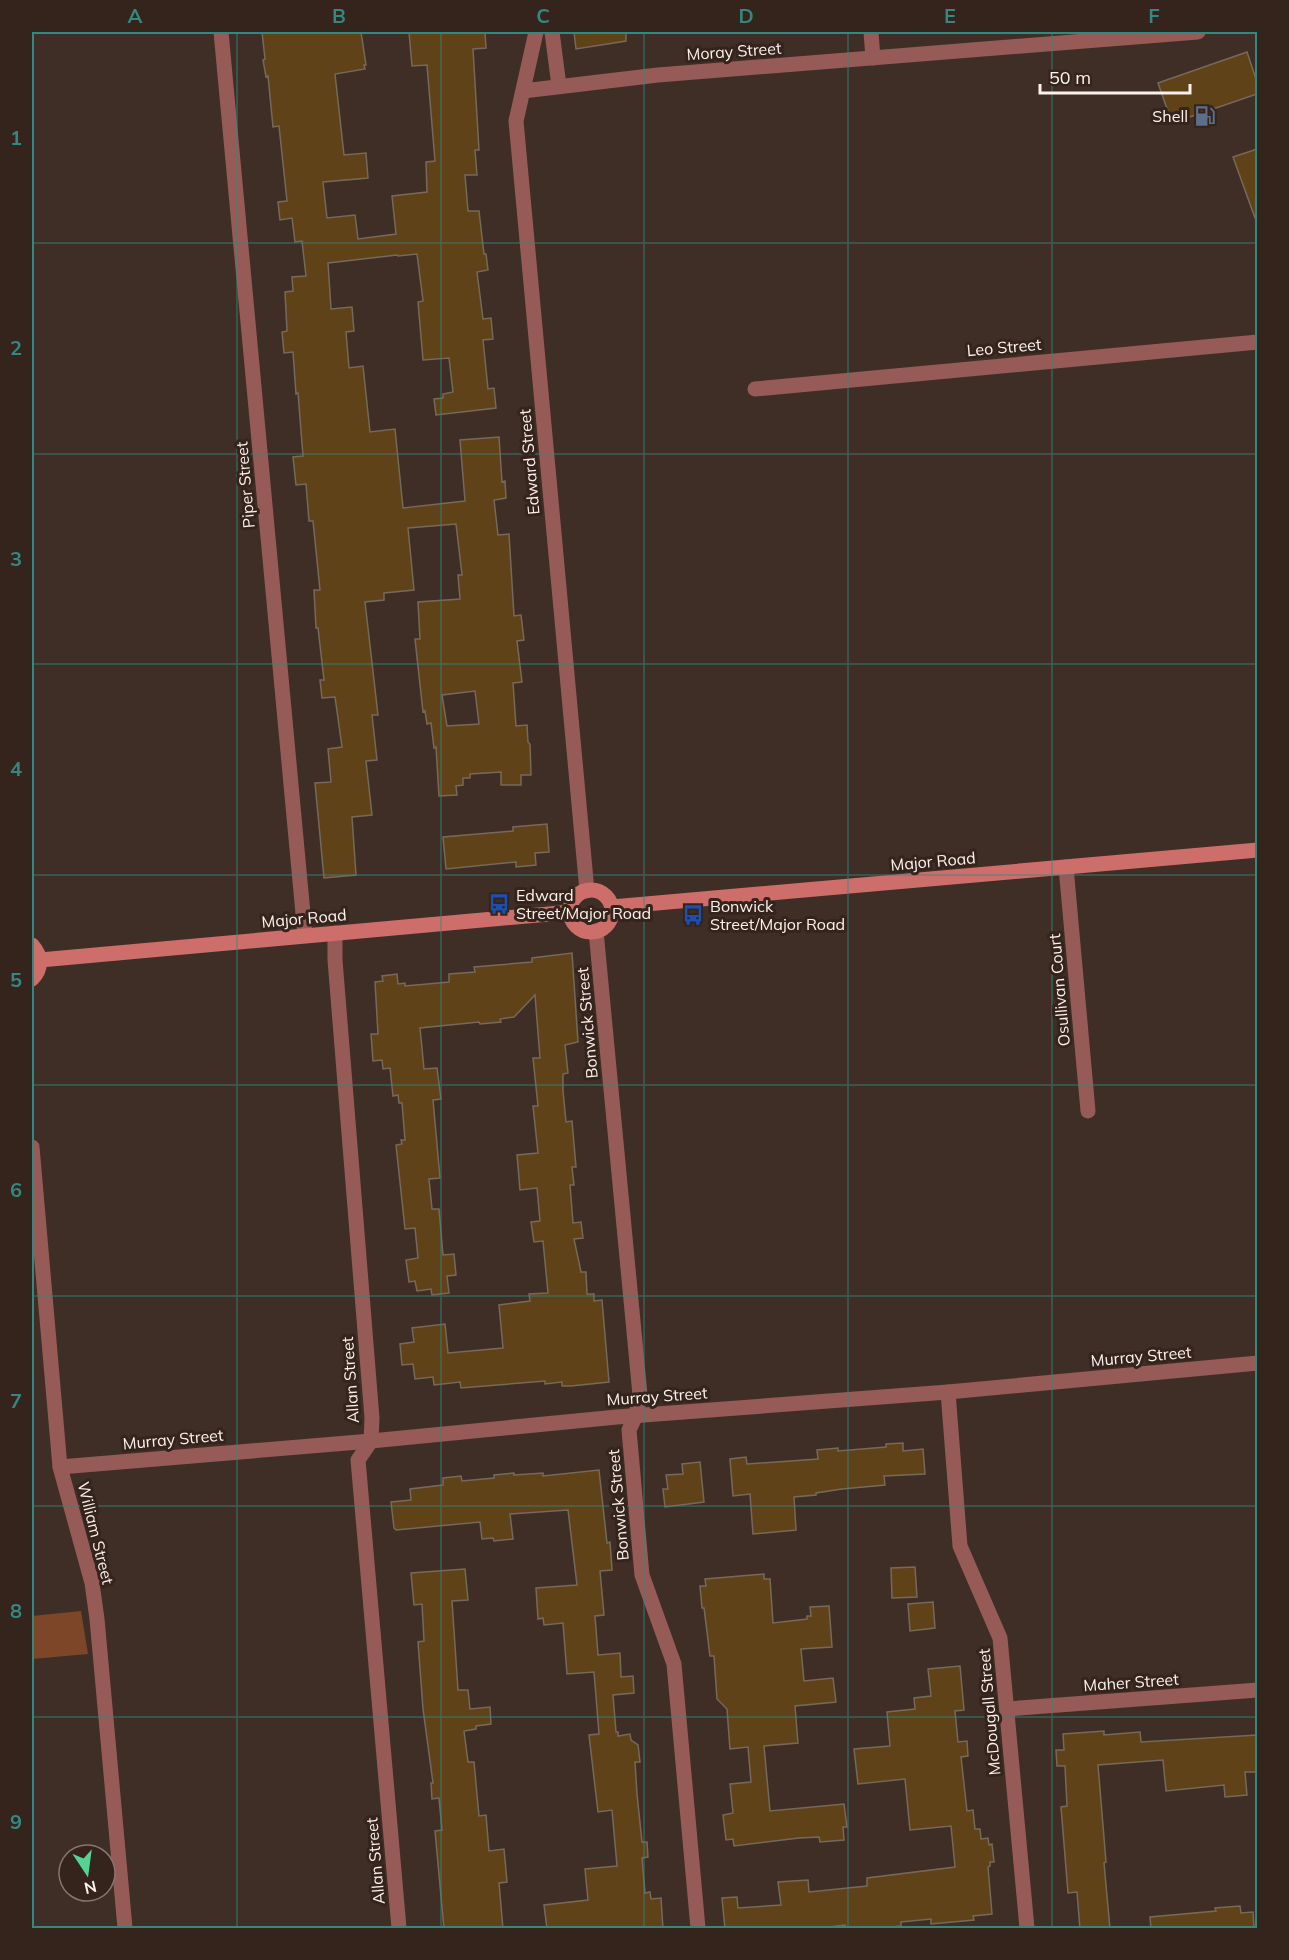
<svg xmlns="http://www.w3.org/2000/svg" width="1289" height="1960" viewBox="0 0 1289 1960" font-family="Mulish,sans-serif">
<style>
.green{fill:#7e4628}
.building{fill:#604218;stroke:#76695a;stroke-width:1.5;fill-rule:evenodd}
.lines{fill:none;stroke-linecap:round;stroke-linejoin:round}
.street{stroke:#965a57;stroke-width:15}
.secondary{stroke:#cd6e6a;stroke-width:15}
.grid{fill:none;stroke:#338881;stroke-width:1.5;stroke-opacity:0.55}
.labels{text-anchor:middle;stroke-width:6;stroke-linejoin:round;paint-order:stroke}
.street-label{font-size:16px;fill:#fcf1ec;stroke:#34241c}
.poi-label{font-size:16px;fill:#fcf1ec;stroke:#34241c;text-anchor:start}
.neatline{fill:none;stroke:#338881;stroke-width:2}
.grid-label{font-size:20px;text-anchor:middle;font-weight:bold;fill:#338881}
</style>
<rect width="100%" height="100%" fill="#3f2e26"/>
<polygon class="green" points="81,1611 88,1654 32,1659 32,1616"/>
<g class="building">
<path d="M 262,32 L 361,32 L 366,65 L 364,65 L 365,69 L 335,74 L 344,155 L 366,153 L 368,178 L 323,182 L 327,218 L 355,215 L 358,239 L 396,234 L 392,196 L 427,192 L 426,162 L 435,161 L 427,65 L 412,66 L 409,32 L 485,32 L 486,48 L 473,49 L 479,150 L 475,150 L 477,175 L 465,175 L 468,211 L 479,211 L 484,254 L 486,254 L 488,270 L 477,272 L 483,319 L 491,318 L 493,339 L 483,340 L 488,389 L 494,388 L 496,408 L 436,415 L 434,399 L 443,398 L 443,394 L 453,392 L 449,358 L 423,360 L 418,302 L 423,301 L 417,254 L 398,256 L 397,255 L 328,263 L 331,309 L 352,307 L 354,331 L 346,332 L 349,368 L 363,366 L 370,432 L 395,429 L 403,508 L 465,501 L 460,440 L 499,437 L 502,482 L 505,481 L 506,498 L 494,500 L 498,535 L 509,534 L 514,616 L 521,615 L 524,640 L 517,641 L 522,682 L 513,683 L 516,726 L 527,725 L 528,742 L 530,744 L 531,775 L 521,775 L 521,785 L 501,785 L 501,772 L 470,774 L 470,778 L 463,778 L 463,785 L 456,786 L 457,795 L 439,796 L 436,747 L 434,748 L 431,723 L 427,724 L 425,711 L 423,712 L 415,639 L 420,639 L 418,602 L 460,599 L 458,575 L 462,575 L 456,524 L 408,528 L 414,590 L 384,593 L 384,600 L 365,602 L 378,715 L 372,715 L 377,760 L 366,761 L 372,815 L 352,817 L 356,875 L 324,878 L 315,783 L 331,782 L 328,749 L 342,747 L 335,697 L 322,698 L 320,680 L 324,680 L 318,628 L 316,628 L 314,590 L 320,590 L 313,521 L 309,521 L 306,484 L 296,485 L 293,457 L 303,456 L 298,393 L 296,394 L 293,352 L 284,353 L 282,332 L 287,331 L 285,292 L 293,291 L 292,277 L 306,276 L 302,241 L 295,242 L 292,218 L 280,220 L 278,202 L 287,201 L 279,126 L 273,127 L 268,76 L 266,77 L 263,60 L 265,59 ZM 475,691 L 479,724 L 447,726 L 442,695 Z"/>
<polygon points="574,32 626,32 626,41 576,49"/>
<polygon points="1247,52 1257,82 1257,94 1172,123 1158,83"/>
<polygon points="1257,149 1257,218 1255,218 1233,157"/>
<polygon points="547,824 549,852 535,853 536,865 516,867 516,862 446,869 443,837 513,831 513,827"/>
<polygon points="572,953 578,1042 565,1045 568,1073 563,1074 563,1091 566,1122 572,1121 576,1167 572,1167 574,1185 570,1185 573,1223 581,1222 583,1238 574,1239 581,1272 586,1272 587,1294 594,1294 594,1301 602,1300 609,1382 571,1386 562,1386 562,1382 545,1384 545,1381 461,1388 460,1382 434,1385 433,1377 415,1379 413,1364 402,1365 400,1344 414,1342 412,1328 445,1324 448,1353 503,1348 499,1305 530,1301 529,1294 548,1293 543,1241 534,1242 531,1222 540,1221 537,1188 520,1190 517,1155 538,1153 533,1106 538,1106 533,1058 540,1058 535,995 514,1017 500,1019 501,1022 480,1024 479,1022 420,1028 424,1069 437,1068 441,1099 433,1100 440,1178 429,1179 432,1209 439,1209 443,1255 454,1254 456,1275 447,1276 449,1293 432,1295 431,1289 417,1291 415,1281 409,1282 406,1260 418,1258 415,1228 405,1229 396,1145 402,1144 401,1140 405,1140 402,1103 399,1103 398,1095 393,1096 390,1068 383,1069 382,1060 373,1061 371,1034 378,1034 375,982 383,981 382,976 397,974 398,984 405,983 405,986 449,982 449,974 475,972 474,967 532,962 532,958"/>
<polygon points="903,1443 903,1451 923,1449 925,1474 884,1476 885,1485 842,1489 816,1493 816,1495 794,1497 796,1530 753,1534 750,1494 733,1496 730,1459 746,1457 747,1464 818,1459 817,1450 838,1448 838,1451 886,1447 886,1444"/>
<polygon points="700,1462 704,1502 665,1507 663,1489 668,1489 666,1475 683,1474 682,1464"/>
<polygon points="599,1470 607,1543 610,1542 612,1570 600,1571 604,1615 595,1616 598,1655 620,1653 621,1677 633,1676 634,1693 613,1695 616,1732 618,1732 618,1736 630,1734 631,1740 638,1745 640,1762 635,1762 637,1794 642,1842 647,1842 648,1857 642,1858 645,1893 650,1892 651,1899 661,1898 663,1929 547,1929 544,1905 588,1900 585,1869 617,1866 612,1810 598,1812 589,1735 599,1734 594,1672 567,1674 563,1623 544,1625 543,1618 538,1619 536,1588 577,1585 568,1510 510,1514 513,1539 494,1541 493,1538 482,1539 480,1522 396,1530 394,1528 391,1502 411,1500 410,1489 443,1485 443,1478 461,1476 462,1481 494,1478 494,1475 514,1473 514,1475 543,1473 543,1476"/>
<polygon points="915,1567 917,1597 892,1598 891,1568"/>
<polygon points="465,1569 468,1600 452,1601 458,1690 468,1690 470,1709 490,1707 491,1724 476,1726 476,1729 464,1731 468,1762 474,1762 479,1816 486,1815 489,1851 504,1849 507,1882 499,1883 503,1929 444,1929 435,1831 442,1830 439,1798 432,1799 431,1783 433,1783 423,1709 418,1642 424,1641 422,1604 414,1605 411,1573"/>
<polygon points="764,1574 764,1579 770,1579 773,1623 807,1619 807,1616 811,1616 810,1607 829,1606 832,1647 801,1649 804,1681 833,1678 836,1702 795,1706 798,1743 764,1746 770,1811 844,1804 847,1827 843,1827 844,1840 820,1842 819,1837 799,1838 734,1846 733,1839 726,1840 723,1815 733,1813 730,1784 751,1782 748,1747 730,1749 727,1709 717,1699 714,1656 710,1656 704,1608 702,1608 700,1586 706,1586 705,1579"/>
<polygon points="933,1602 935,1628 910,1631 908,1604"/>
<polygon points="960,1666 964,1710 955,1711 958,1742 967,1741 968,1756 961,1757 967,1811 973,1810 975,1829 980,1829 981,1839 988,1838 989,1845 992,1844 994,1862 990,1862 990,1866 988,1867 992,1914 973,1916 974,1920 931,1924 931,1919 901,1922 901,1926 875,1929 846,1929 845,1925 813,1929 725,1929 722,1898 737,1897 738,1908 781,1905 778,1882 808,1880 809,1892 867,1886 867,1878 955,1867 951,1826 910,1830 905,1779 858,1784 854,1749 890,1746 887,1712 915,1709 914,1698 931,1696 928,1669"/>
<polygon points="1104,1731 1104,1735 1140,1732 1141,1742 1257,1735 1257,1772 1245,1772 1247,1795 1225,1797 1224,1785 1166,1791 1163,1760 1098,1765 1106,1862 1104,1863 1110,1929 1080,1929 1077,1892 1068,1893 1061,1807 1067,1806 1065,1766 1057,1766 1056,1750 1064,1750 1063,1734"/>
<polygon points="1240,1906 1241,1913 1253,1912 1254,1929 1151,1929 1150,1917 1216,1911 1215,1908"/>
</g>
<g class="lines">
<g class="street">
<polyline points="221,32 305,935"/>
<polyline points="536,32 516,121 587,891"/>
<polyline points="552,32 559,86"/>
<polyline points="871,32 873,58"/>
<polyline points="523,91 658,75 1198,32"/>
<polyline points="755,389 1258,342"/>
<polyline points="1066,867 1088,1111"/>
<polyline points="596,931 640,1395 636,1415 629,1430 642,1575 674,1664 698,1928"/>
<polyline points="335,933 335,960 372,1418 371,1441 358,1460 399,1928"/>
<polyline points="32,1147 60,1467 92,1583 97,1619 125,1928"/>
<polyline points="948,1392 960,1546 1000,1638 1027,1928"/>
<polyline points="60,1467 371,1441 617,1417 948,1392 1258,1363"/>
<polyline points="1007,1709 1258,1690"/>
</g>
<g class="secondary">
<circle cx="591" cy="911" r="21"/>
<polyline points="612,907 1258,850"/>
<path d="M 32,945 C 42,956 42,969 32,979"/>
<polyline points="40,960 571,912"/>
</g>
</g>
<path class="grid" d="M 237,32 L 237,1928M 441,32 L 441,1928M 644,32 L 644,1928M 848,32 L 848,1928M 1052,32 L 1052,1928M 32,243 L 1258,243M 32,454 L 1258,454M 32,664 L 1258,664M 32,875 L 1258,875M 32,1085 L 1258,1085M 32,1296 L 1258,1296M 32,1506 L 1258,1506M 32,1717 L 1258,1717"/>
<defs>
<g id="fuel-bare" transform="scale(1.62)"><path d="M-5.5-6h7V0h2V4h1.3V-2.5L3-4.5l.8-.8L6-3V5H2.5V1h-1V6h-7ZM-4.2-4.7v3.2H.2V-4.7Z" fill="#5c6f8a" stroke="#34241c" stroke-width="2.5" paint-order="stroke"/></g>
<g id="bus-bare" transform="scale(1.62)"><path d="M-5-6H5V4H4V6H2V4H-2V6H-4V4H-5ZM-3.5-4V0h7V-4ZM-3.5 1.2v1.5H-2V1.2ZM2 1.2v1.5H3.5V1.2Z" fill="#1a4fb4" stroke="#34241c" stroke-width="2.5" paint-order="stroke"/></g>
</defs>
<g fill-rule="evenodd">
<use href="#fuel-bare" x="1205" y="116"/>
<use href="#bus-bare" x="499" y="904"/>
<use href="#bus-bare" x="693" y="915"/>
</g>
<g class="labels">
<g class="street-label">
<text transform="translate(734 51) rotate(-4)" y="6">Moray Street</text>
<text transform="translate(1004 347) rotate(-5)" y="6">Leo Street</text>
<text transform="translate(529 462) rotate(-95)" y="6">Edward Street</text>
<text transform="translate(245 485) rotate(-95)" y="6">Piper Street</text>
<text transform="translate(933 861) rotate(-5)" y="6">Major Road</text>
<text transform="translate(304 918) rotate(-5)" y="6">Major Road</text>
<text transform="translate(1059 990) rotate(-95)" y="6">Osullivan Court</text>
<text transform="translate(587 1023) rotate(-95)" y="6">Bonwick Street</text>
<text transform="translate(1141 1356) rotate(-5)" y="6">Murray Street</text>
<text transform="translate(350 1380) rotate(-94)" y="6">Allan Street</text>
<text transform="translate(657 1396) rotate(-4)" y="6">Murray Street</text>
<text transform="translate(173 1439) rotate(-5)" y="6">Murray Street</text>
<text transform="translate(618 1505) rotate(-95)" y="6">Bonwick Street</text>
<text transform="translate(96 1533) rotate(76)" y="6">William Street</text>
<text transform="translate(1131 1682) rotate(-4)" y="6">Maher Street</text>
<text transform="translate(989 1712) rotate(-95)" y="6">McDougall Street</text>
<text transform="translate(375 1861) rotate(-95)" y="6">Allan Street</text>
</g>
<g class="poi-label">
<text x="1188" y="122" text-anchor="end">Shell</text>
<text x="516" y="901">Edward<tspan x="516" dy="18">Street/Major Road</tspan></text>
<text x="710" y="912">Bonwick<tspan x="710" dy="18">Street/Major Road</tspan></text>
</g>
</g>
<rect width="1289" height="1960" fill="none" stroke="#34241c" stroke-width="66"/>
<g transform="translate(87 1873) rotate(167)"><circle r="28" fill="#34241c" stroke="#84766f" stroke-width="1.5"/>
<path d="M0-4.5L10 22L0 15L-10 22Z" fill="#55d395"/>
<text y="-9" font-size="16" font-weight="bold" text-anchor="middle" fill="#fcf1ec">N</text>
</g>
<path d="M1040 84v9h150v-9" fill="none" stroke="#fcf1ec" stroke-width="3"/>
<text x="1049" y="84" font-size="18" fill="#fcf1ec" stroke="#34241c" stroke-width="4.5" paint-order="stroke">50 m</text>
<rect x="33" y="33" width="1223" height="1894" class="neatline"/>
<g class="grid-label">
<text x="135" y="23">A</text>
<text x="339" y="23">B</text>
<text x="543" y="23">C</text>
<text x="746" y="23">D</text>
<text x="950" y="23">E</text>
<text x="1154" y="23">F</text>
<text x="16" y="145">1</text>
<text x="16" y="355">2</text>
<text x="16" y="566">3</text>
<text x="16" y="776">4</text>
<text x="16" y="987">5</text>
<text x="16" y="1197">6</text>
<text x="16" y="1408">7</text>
<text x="16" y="1618">8</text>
<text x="16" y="1829">9</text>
</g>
</svg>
